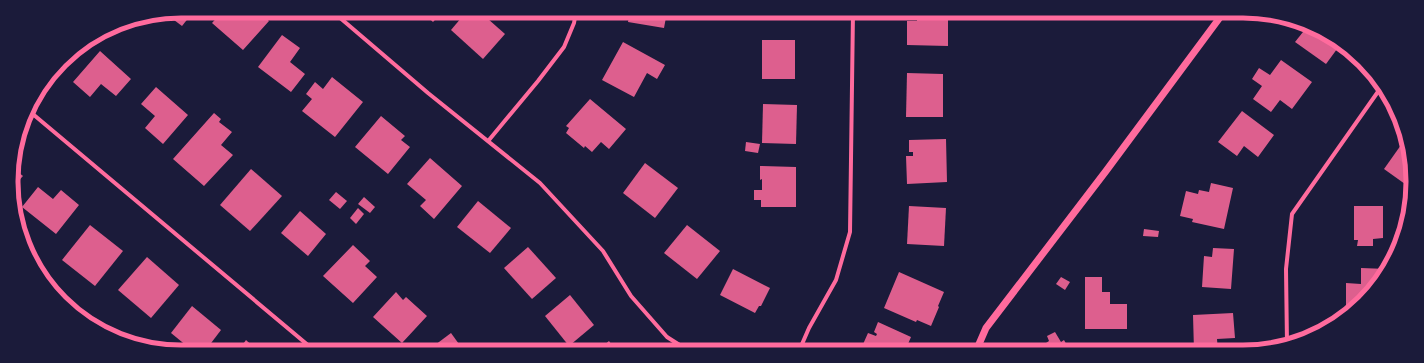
<svg xmlns="http://www.w3.org/2000/svg" width="1424" height="363" viewBox="0 0 1424 363" font-family="'Roboto Condensed',sans-serif">
<style>
.building{fill:#dd5f8e}
.lines{fill:none;stroke-linecap:round;stroke-linejoin:round}
.minor{stroke:#ff6b9d;stroke-width:4}
.tertiary{stroke:#ff6b9d;stroke-width:7}
.rim{fill:none;stroke:#ff6b9d;stroke-width:5}
</style>
<rect width="100%" height="100%" fill="#1b1b3a"/>
<g class="building">
<polygon points="182,11 194,11 182,26 166,14"/>
<polygon points="223,11 235,11 242,17 248,11 258,11 269,21 243,50 212,23"/>
<polygon points="421,11 443,11 433,22"/>
<polygon points="467,11 479,11 505,34 483,59 451,30"/>
<polygon points="630,12 667,12 664,28 628,22"/>
<polygon points="761,12 797,12 797,15 761,14"/>
<polygon points="910,12 948,12 948,46 907,45 907,21 917,21 917,15 910,15"/>
<polygon points="1307,27 1328,34 1340,45 1326,64 1295,42"/>
<polygon points="282,35 300,48 290,62 305,74 291,92 258,67"/>
<rect x="762" y="40" width="33" height="39"/>
<polygon points="623,42 665,65 657,79 647,73 634,97 602,80"/>
<polygon points="100,51 131,79 116,96 101,84 90,97 73,82"/>
<polygon points="1281,60 1312,82 1292,109 1280,100 1271,112 1253,99 1262,86 1252,79 1259,68 1270,75"/>
<polygon points="907,73 943,74 943,117 906,117"/>
<polygon points="332,77 363,102 335,137 302,111 312,99 306,94 315,82 323,89"/>
<polygon points="156,87 188,115 163,144 145,128 155,116 141,104"/>
<polygon points="590,99 626,129 609,149 601,142 592,152 585,146 584,148 566,133 569,128 566,126"/>
<polygon points="763,104 797,105 796,144 762,143"/>
<polygon points="1242,111 1274,135 1258,157 1244,146 1237,156 1218,142"/>
<polygon points="214,113 221,119 219,122 232,132 221,145 233,155 204,186 173,159"/>
<polygon points="381,116 405,136 401,140 410,147 388,174 355,147"/>
<polygon points="946,139 947,182 907,184 906,156 913,156 913,152 909,152 909,140"/>
<polygon points="746,142 760,144 758,153 745,151"/>
<polygon points="1401,145 1408,151 1410,177 1405,184 1384,169"/>
<polygon points="430,158 462,186 434,219 420,206 426,200 407,184"/>
<polygon points="645,163 678,188 655,218 623,193"/>
<polygon points="760,166 796,167 796,207 761,207 761,200 754,200 754,190 762,190 762,179 760,180"/>
<polygon points="12,167 23,176 13,187 11,170"/>
<polygon points="251,169 282,196 250,231 220,205"/>
<polygon points="1211,183 1233,188 1224,229 1192,222 1193,219 1180,216 1186,191 1198,194 1199,190 1209,192"/>
<polygon points="38,187 53,199 61,190 79,205 56,234 22,207"/>
<polygon points="336,192 347,201 340,209 329,200"/>
<polygon points="364,197 375,207 370,213 358,204"/>
<polygon points="478,201 511,228 490,253 457,227"/>
<polygon points="909,206 946,208 944,246 907,244"/>
<polygon points="1354,206 1383,206 1383,238 1373,239 1373,246 1357,246 1358,240 1354,240"/>
<polygon points="358,208 364,214 356,224 350,218"/>
<polygon points="300,211 326,234 308,256 281,233"/>
<polygon points="90,225 123,251 95,286 62,260"/>
<polygon points="687,225 720,251 697,279 664,253"/>
<polygon points="1144,229 1159,231 1158,237 1143,236"/>
<polygon points="353,245 370,261 365,266 377,277 353,303 323,276"/>
<polygon points="528,247 556,278 532,299 504,268"/>
<polygon points="1213,248 1234,249 1231,289 1202,287 1204,256 1212,257"/>
<polygon points="147,257 179,285 151,318 118,290"/>
<polygon points="1361,268 1387,269 1363,302 1354,309 1346,309 1346,283 1361,284"/>
<polygon points="733,269 770,288 761,306 759,306 755,313 720,295"/>
<polygon points="899,272 944,292 938,306 939,307 931,326 917,320 916,322 884,308"/>
<polygon points="1061,277 1070,282 1065,290 1056,284"/>
<polygon points="1085,277 1102,277 1102,292 1110,292 1110,304 1127,304 1127,329 1085,329"/>
<polygon points="396,292 403,300 406,297 427,316 402,343 373,317"/>
<polygon points="570,295 594,325 569,346 545,316"/>
<polygon points="192,306 221,330 205,351 193,351 171,333"/>
<polygon points="1233,313 1235,338 1217,339 1218,351 1194,351 1193,315"/>
<polygon points="878,322 911,337 905,351 860,351 868,333 876,336 877,334 874,332"/>
<polygon points="1055,332 1061,342 1064,340 1070,351 1042,351 1040,347 1049,341 1047,336"/>
<polygon points="451,333 464,351 427,351"/>
<polygon points="246,340 258,351 238,351"/>
<polygon points="609,341 616,351 597,351"/>
</g>
<g class="lines">
<g class="minor">
<polyline points="332,11 428,93 540,183 603,251 631,296 667,337 689,351"/>
<polyline points="28,110 315,351"/>
<polyline points="489,140 538,81 564,47 574,23 576,12"/>
<polyline points="1287,344 1286,269 1292,214 1382,86"/>
<polyline points="799,351 809,328 836,280 850,232 853,12"/>
</g>
<polyline class="tertiary" points="976,351 986,328 1106,171 1224,12"/>
</g>
<path d="M0 0H1424V363H0ZM181 18H1243A163 163 0 0 1 1406 181V182A163 163 0 0 1 1243 345H181A163 163 0 0 1 18 182V181A163 163 0 0 1 181 18Z" fill="#1b1b3a" fill-rule="evenodd"/>
<path class="rim" d="M181 18H1243A163 163 0 0 1 1406 181V182A163 163 0 0 1 1243 345H181A163 163 0 0 1 18 182V181A163 163 0 0 1 181 18Z"/>
</svg>
